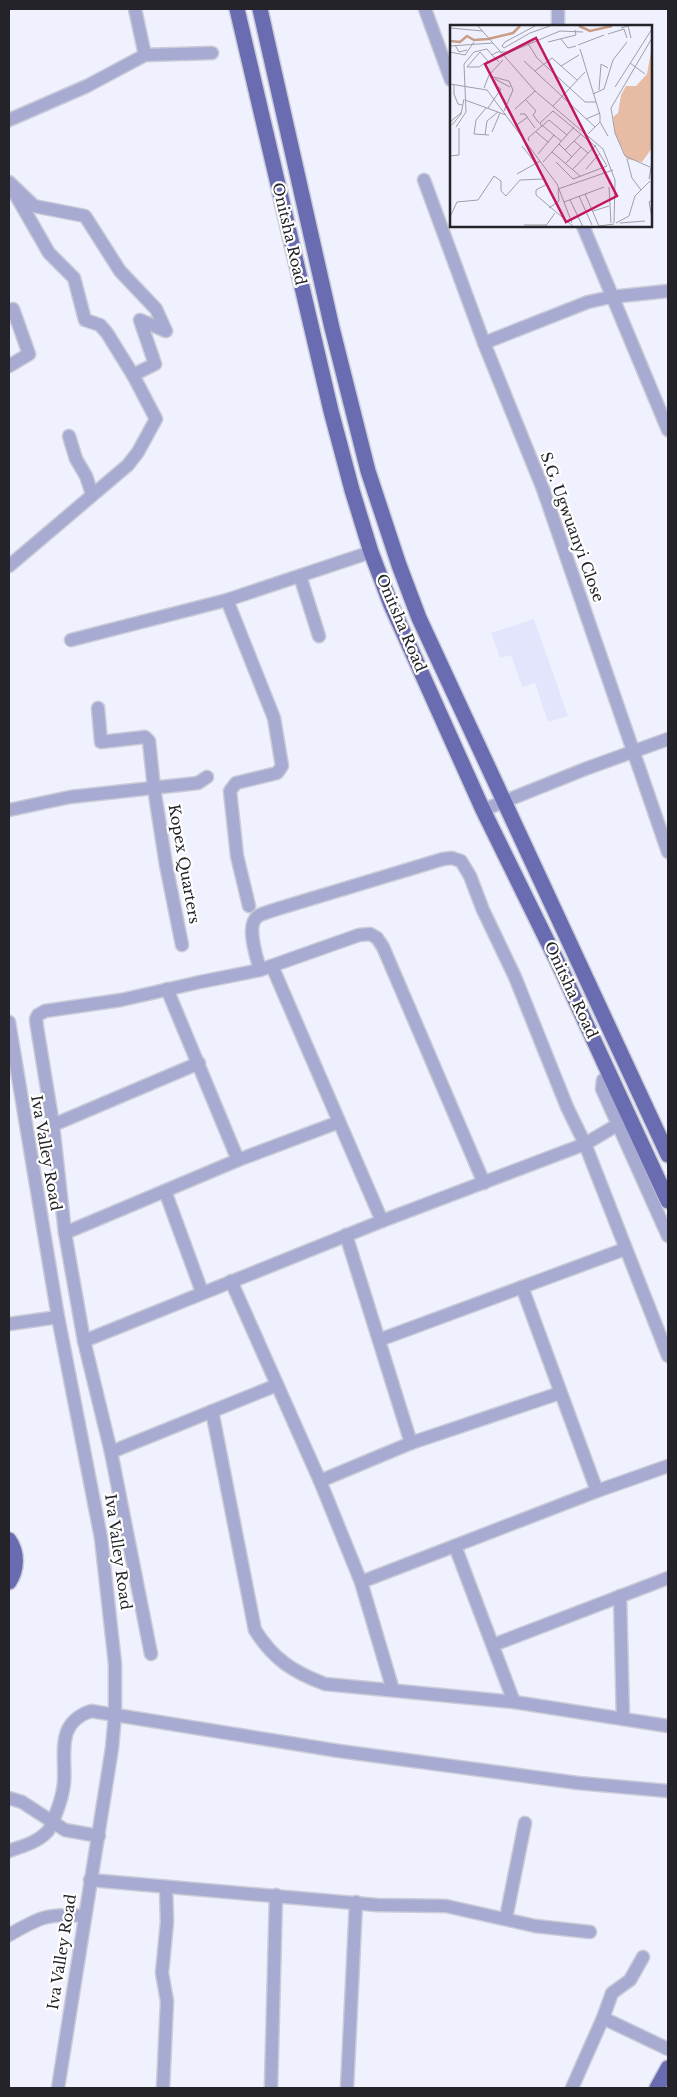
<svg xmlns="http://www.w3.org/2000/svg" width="677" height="2097" viewBox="0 0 677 2097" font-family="'Libre Baskerville',serif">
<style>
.built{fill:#e3e5fc}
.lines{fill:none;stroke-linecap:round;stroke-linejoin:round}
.minor-casing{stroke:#cbccd8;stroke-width:15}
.major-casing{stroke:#cbccd8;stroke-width:18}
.minor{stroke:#a7aad1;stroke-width:12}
.major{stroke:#6a6cb1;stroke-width:15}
.labels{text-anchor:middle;stroke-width:4.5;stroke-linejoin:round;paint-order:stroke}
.street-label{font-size:15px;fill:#232329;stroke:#fff}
.inset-river{fill:none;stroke:#c99c85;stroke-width:2.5}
.inset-road{fill:none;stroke:#9e9fa9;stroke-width:1}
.view{fill:#c2185b;fill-opacity:0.15;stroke:#c2185b;stroke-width:2.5}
.inset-edge{fill:none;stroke:#232329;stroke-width:2.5}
</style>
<rect width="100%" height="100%" fill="#f0f1fe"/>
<polygon class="built" points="534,619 568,716 548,722 535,683 522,687 511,655 500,658 491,633"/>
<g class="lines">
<g class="minor-casing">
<g id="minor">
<polyline points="135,9 145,55"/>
<polyline points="425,9 451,80"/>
<polyline points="558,26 558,9"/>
<polyline points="9,120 87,86 145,55 212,53"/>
<polyline points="424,180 484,343 543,489 668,852"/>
<polyline points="9,182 34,206 85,216 120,271 156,309 166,331 140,320 155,364 133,375 156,419 138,452 128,465 9,566"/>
<polyline points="14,192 49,253 74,278 85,320 100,325 107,333 133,375"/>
<polyline points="583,226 668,430"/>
<polyline points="484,343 588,302 611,297 668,291"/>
<polyline points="9,366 29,354 13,309"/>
<polyline points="69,436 76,459 86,476 92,494"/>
<polyline points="300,576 319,636"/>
<polyline points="227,600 274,718 282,766 277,773 236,783 230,791 237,856 249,906"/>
<polyline points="71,640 227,600 371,552"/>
<polyline points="98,708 101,742 145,737 149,741 154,788 166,865 182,945"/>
<polyline points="9,810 70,797 198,783 207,777"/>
<polyline points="483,810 585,769 668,739"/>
<polyline points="272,966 382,1221"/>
<path d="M 260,970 C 257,958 245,925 258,916 C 263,913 271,911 277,909 L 443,859 L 452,858 L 461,861 L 470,876 L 483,910 L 515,977 L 567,1107 L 585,1144 L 668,1356"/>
<polyline points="167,989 238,1160"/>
<polyline points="9,1022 58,1317 101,1538 115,1664 115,1714 112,1748 58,2088"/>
<polyline points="610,1075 603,1080 602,1089 668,1236"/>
<polyline points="53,1125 199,1063"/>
<polyline points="165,1191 202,1292"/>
<polyline points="65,1233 238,1160 339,1122"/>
<polyline points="346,1235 411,1443"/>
<polyline points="231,1281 320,1481 361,1582 393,1690"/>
<polyline points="522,1287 597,1491"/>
<polyline points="9,1324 58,1317"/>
<polyline points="379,1340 625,1249"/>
<polyline points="84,1341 382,1221 585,1144 617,1125"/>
<path d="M 212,1411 L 255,1630 C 273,1659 293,1672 325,1684 L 514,1702 L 668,1726"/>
<polyline points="111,1452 277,1385"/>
<polyline points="320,1481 411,1443 560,1393"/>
<polyline points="455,1546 514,1702"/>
<polyline points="361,1582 597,1491 668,1466"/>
<polyline points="620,1596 623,1719"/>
<polyline points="493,1645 668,1578"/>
<polyline points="151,1654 111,1452 84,1341 65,1233 53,1125 37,1027 36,1019 38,1015 45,1011 121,1000 200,982 260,970 359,935 370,934 377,938 383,947 484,1183"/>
<polyline points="9,1798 22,1802 65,1830 99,1836"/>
<path d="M 9,1851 C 22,1846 36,1843 46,1833 C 51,1829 53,1822 55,1816 C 59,1806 63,1794 64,1783 C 66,1754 55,1723 91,1711 L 339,1751 L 578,1783 L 668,1791"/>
<polyline points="90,1880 377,1905 446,1906 535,1926 590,1932"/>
<polyline points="506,1918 525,1823"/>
<path d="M 9,1935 C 40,1917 48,1913 84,1916"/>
<polyline points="603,2018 668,2049"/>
<polyline points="163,2088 167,2001 162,1973 167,1922 166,1887"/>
<polyline points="271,2088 276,1895"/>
<polyline points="347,2088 356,1902"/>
<polyline points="572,2088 603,2018 612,1993 630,1980 643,1957"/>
</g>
</g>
<g class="major-casing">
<g id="major">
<polyline points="237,9 331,411 352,490 371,552 391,605 483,810 559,965 668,1201"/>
<polyline points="260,9 332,328 368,471 399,565 419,618 668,1155"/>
<path d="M 9,1540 C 18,1553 17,1570 9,1582"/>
<polyline points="657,2088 668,2068"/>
</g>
</g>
<use href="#minor" class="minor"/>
<use href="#major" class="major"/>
</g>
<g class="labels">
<g class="street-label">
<text transform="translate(289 234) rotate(77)" y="5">Onitsha Road</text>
<text transform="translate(572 527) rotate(70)" y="5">S.G. Ugwuanyi Close</text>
<text transform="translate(401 623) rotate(67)" y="5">Onitsha Road</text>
<text transform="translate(184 864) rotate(80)" y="5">Kopex Quarters</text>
<text transform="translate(571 990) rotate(65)" y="5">Onitsha Road</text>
<text transform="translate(46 1153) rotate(80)" y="5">Iva Valley Road</text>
<text transform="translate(118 1552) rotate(82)" y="5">Iva Valley Road</text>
<text transform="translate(62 1952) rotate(-81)" y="5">Iva Valley Road</text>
</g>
</g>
<g transform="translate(450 25)">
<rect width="202" height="202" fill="#f0f1fe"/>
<path d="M 202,21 L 202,123 L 192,137 L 177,134 L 165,108 L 163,92 L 168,88 L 171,70 L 176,61 L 186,61 L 197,49 Z" fill="#e8bba5"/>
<path class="inset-river" d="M 129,1 L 140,6 L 162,1M 0,16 L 10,17 L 17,11 L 24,15 L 38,14 L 63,8 L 70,1"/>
<path class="inset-road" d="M 28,1 L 85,66 L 153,124 L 165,155 L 164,198M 0,3 L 33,6M 171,3 L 178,1 L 181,13M 158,9 L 174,4 L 177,13M 111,14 L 118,23 L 126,21M 77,17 L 87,33 L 135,77 L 146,77M 98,17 L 126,10 L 125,5M 5,20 L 9,27 L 17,25M 128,20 L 154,10M 0,21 L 43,18M 54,23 L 80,8 L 100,1M 54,23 L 52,21 L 55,17 L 85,1M 130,24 L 150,90 L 150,97 L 138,109M 0,27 L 15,30 L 24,17M 30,27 L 38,36 L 29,42 L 17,42 ZM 74,36 L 145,102M 49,37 L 42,30 L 47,27 L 60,27 L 110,6 L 133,7M 180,38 L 195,49M 111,41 L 129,30M 85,46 L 102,33 L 127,55M 43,52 L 59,56 L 63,65 L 54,86M 45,54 L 60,62M 0,59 L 37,65 L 107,159 L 122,198M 4,60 L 4,69 L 8,79 L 12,80M 165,62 L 202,4M 34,63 L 39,50 L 53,35M 149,65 L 151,39 L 158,43M 143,69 L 154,64 L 163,35 L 177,17M 15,75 L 56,90M 76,75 L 86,86 L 83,90 L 89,98M 103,81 L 135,47M 36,83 L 26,95 L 24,109 L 39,110M 38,83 L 51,64 L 48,62M 65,84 L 85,66M 70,89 L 75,89 L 85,103M 136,94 L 150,88M 0,97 L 12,87M 150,97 L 158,111M 2,100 L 11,89 L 14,74M 65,101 L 78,92M 93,101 L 111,116M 6,102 L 16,87 L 14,39 L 24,27 L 37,24 L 42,30M 92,102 L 90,98 L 103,86 L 145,121 L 157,141 L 123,154 L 106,137M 42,107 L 50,88M 86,107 L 98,117M 35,110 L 37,96 L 48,87M 79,116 L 78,113 L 99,95 L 117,110M 124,116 L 138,128M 109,119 L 122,132M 72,121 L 86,139M 115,125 L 131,109M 102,127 L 130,151M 88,129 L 104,110M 0,131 L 9,130 L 9,103M 177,134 L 182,153 L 191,165M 93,137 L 124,102M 116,138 L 131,122M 200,142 L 175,131 L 165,108 L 161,83 L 202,13M 123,144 L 146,120M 136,144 L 150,128M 67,149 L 90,136M 199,154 L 202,137M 159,162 L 161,198M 135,169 L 149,201 L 164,199M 129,171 L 142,200M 120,175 L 133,202M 202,175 L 199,177 L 202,193M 114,177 L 154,162M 99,183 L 109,176 L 108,164 L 163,145M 143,186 L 159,181M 0,192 L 7,177 L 28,175 L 44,151 L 51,156 L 51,166 L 56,171 L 70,155 L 93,154 L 97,159 L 86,165 L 86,170 L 124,202M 166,198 L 179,191 L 185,171 L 200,156M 170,198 L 195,196M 74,200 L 96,200M 95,202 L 105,188"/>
<path class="view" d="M 86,13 L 167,171 L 116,197 L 35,39 Z"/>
<rect width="202" height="202" class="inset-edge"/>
</g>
<rect width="677" height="2097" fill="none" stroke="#232329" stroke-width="20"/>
</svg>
